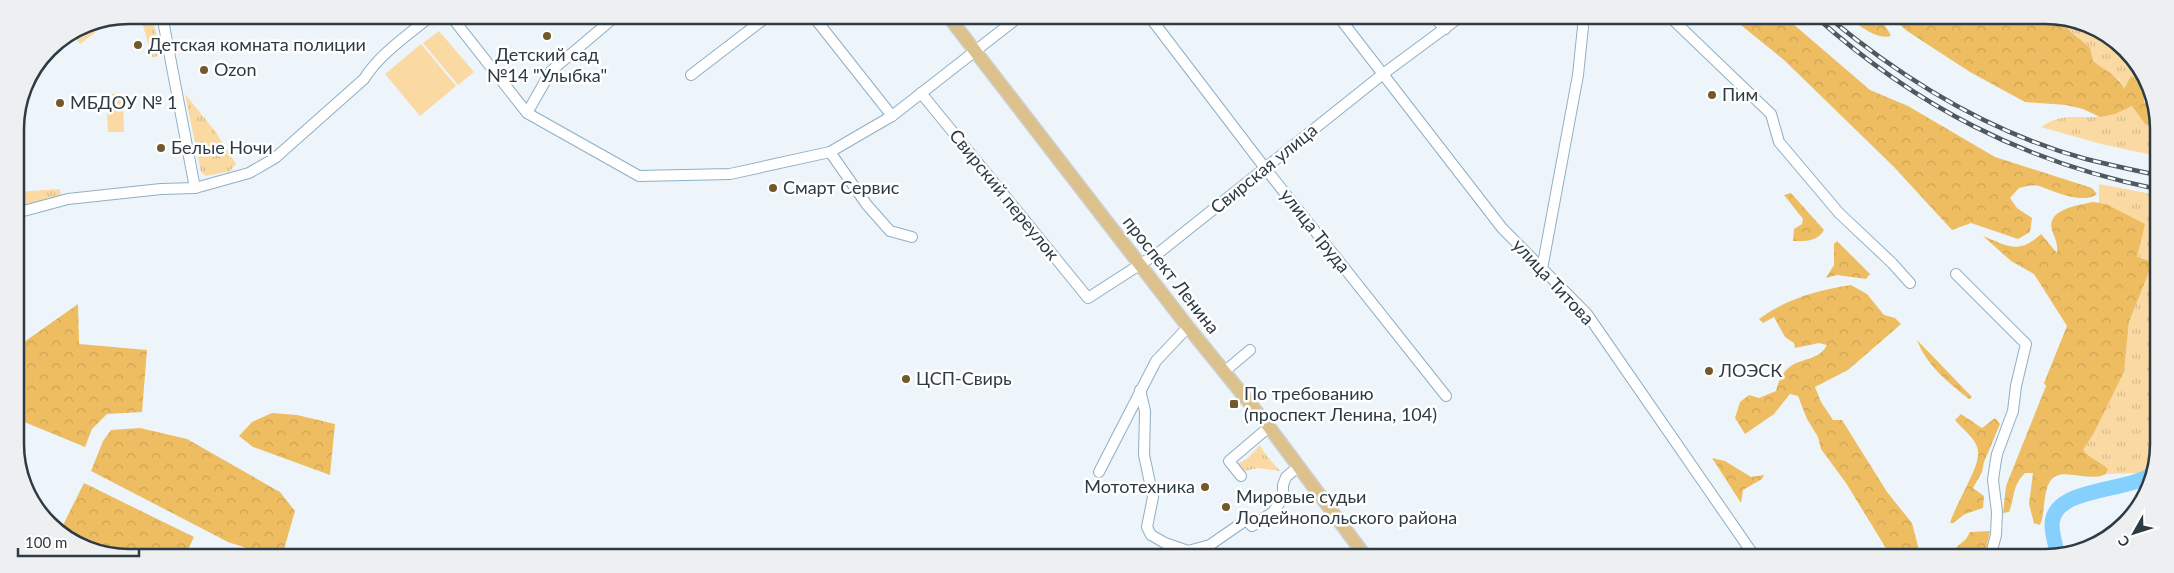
<svg xmlns="http://www.w3.org/2000/svg" width="2174" height="573" viewBox="0 0 2174 573" font-family="Lato,sans-serif">
<style>
.grass{fill:url(#grass-tufts)}
.forest{fill:url(#forest-crowns)}
.green{fill:#fadaa2}
.lines{fill:none;stroke-linecap:round;stroke-linejoin:round}
.river{stroke:#86d0fe;stroke-width:15}
.minor-casing{stroke:#8eafc5;stroke-width:12}
.major-casing{stroke:#cdd0d2;stroke-width:15}
.minor{stroke:#fff;stroke-width:10}
.major{stroke:#dcc18d;stroke-width:12}
.rail-casing{stroke:#4d5a62;stroke-width:4.5}
.rail{stroke:#fff;stroke-width:2.5;stroke-dasharray:8;stroke-linecap:butt}
.poi-dot{fill:#72592a;stroke:#fff;stroke-width:2}
.labels{text-anchor:middle;stroke-width:5;stroke-linejoin:round;paint-order:stroke}
.poi-label{font-size:18px;fill:#2d3b44;stroke:#fff;text-anchor:start}
.street-label{font-size:18px;fill:#2d3b44;stroke:#fff}
.rim{fill:none;stroke:#2d3b44;stroke-width:2.5}
</style>
<defs>
<pattern id="grass-tufts" width="24" height="20" patternUnits="userSpaceOnUse" patternTransform="scale(1.25)"><rect width="24" height="20" fill="#fadaa2"/><path d="M3 7l-1-3M5 7V3M7 7l1-3M15 17l-1-3M17 17v-4M19 17l1-3" fill="none" stroke="#d7bc8d"/></pattern>
<pattern id="forest-crowns" width="20" height="18" patternUnits="userSpaceOnUse" patternTransform="scale(1.25)"><rect width="20" height="18" fill="#eebd62"/><path d="M2 6a3 3 0 1 1 6 0M12 15a3 3 0 1 1 6 0" fill="none" stroke="#cca356"/></pattern>
</defs>
<rect width="100%" height="100%" fill="#eef5fa"/>
<g class="grass">
<polygon points="140,15 152,15 161,56 152,57"/>
<polygon points="2063,17 2068,17 2126,49 2143,81 2131,76 2124,90 2119,79 2105,71 2093,61 2077,36 2061,24"/>
<polygon points="185,94 215,131 236,164 230,171 206,176 201,172"/>
<path d="M 2132,106 L 2145,124 L 2157,129 L 2157,156 L 2101,144 L 2041,127 C 2065,111 2076,120 2102,116 C 2113,115 2122,110 2132,106 Z"/>
<path d="M 2099,184 L 2157,195 L 2157,465 L 2139,473 L 2106,474 L 2108,469 C 2100,461 2090,458 2082,451 L 2094,433 L 2124,372 L 2129,322 L 2153,262 L 2137,257 L 2106,204 L 2099,203 Z"/>
<polygon points="60,189 61,196 16,207 16,192"/>
<polygon points="1260,445 1266,455 1280,471 1258,468 1244,471 1237,464 1247,459"/>
</g>
<g class="forest">
<path d="M 1731,17 L 1785,17 L 1870,90 L 1908,106 L 1995,157 L 2092,188 L 2097,194 C 2082,205 2054,191 2039,186 C 2033,184 2025,187 2019,188 L 2010,198 L 2017,208 L 2032,218 L 2030,232 L 2018,239 L 1971,223 L 1952,230 L 1894,167 L 1784,60 Z"/>
<path d="M 1849,17 C 1867,17 1883,17 1891,36 C 1877,40 1859,26 1849,17 Z"/>
<path d="M 1891,17 L 2063,17 L 2062,24 L 2090,48 L 2093,61 C 2105,71 2118,75 2124,89 L 2131,76 C 2148,83 2145,84 2144,102 L 2157,114 L 2157,129 L 2145,124 L 2132,106 L 2115,114 L 2100,117 L 2083,109 L 2066,105 L 2025,102 L 1970,72 L 1907,31 Z"/>
<path d="M 1791,193 L 1824,230 C 1817,242 1806,241 1793,241 L 1794,229 L 1802,224 L 1803,219 L 1784,195 Z"/>
<path d="M 2093,202 L 2106,204 L 2145,224 L 2137,257 L 2153,262 L 2129,322 L 2124,372 L 2094,433 L 2083,450 C 2090,459 2100,461 2108,469 L 2106,474 C 2090,483 2061,466 2051,480 C 2042,493 2046,511 2040,525 L 2034,523 L 2029,504 L 2033,473 L 2025,473 C 2011,488 2016,494 2009,512 L 2003,513 L 2006,486 L 2046,386 L 2044,383 L 2067,326 L 2034,274 L 2011,261 L 1983,236 C 2008,246 2018,255 2041,234 L 2057,253 C 2058,243 2055,239 2052,230 C 2046,209 2079,205 2093,202 Z"/>
<polygon points="1837,241 1870,274 1866,279 1837,275 1826,278 1834,265 1834,244"/>
<path d="M 1851,285 L 1867,294 L 1884,315 L 1895,318 L 1901,324 L 1848,370 L 1815,387 L 1821,402 L 1833,420 L 1842,420 L 1887,492 L 1912,523 L 1921,558 L 1892,558 L 1846,483 L 1821,449 L 1818,437 L 1807,419 L 1798,396 L 1790,394 L 1774,414 L 1745,434 L 1735,418 L 1740,402 L 1749,395 L 1759,398 L 1776,391 C 1786,350 1815,368 1827,345 L 1819,343 L 1795,348 L 1794,343 L 1785,337 L 1774,317 L 1763,323 L 1759,319 C 1786,299 1818,290 1851,285 Z"/>
<polygon points="78,304 79,344 147,350 142,412 107,414 92,429 85,447 17,419 17,347"/>
<path d="M 1917,340 L 1972,397 L 1969,399 C 1949,383 1926,365 1917,340 Z"/>
<polygon points="272,413 297,415 335,424 330,475 253,447 239,436 252,422"/>
<path d="M 1961,414 L 1982,428 L 1995,418 L 2000,424 L 1984,462 L 1982,472 L 1973,488 L 1984,496 L 1983,508 L 1965,514 L 1953,523 L 1950,523 C 1955,505 1981,465 1978,451 C 1977,439 1962,429 1955,420 Z"/>
<polygon points="140,428 187,439 280,492 295,511 282,556 272,556 228,542 91,471 103,441 111,430"/>
<polygon points="1712,458 1725,461 1751,477 1764,475 1762,479 1743,490 1741,503"/>
<polygon points="84,483 194,537 185,556 131,556 115,549 102,553 60,531"/>
<polygon points="1990,531 1984,558 1944,558 1966,539 1970,532"/>
</g>
<g class="green">
<polygon points="87,23 95,33 80,44 71,33"/>
<polygon points="439,31 474,72 458,85 423,43"/>
<polygon points="421,44 456,86 420,116 385,74"/>
<polygon points="106,94 123,94 124,132 108,132"/>
</g>
<g class="lines">
<path class="river" d="M 2058,556 C 2056,546 2052,535 2052,525 C 2052,486 2129,493 2153,473"/>
<g class="minor-casing">
<g id="minor">
<polyline points="162,15 195,188"/>
<polyline points="450,15 527,113 639,176 730,174 830,152 892,116 1020,16"/>
<polyline points="813,16 892,116"/>
<polyline points="1149,16 1265,168 1446,396"/>
<polyline points="1338,16 1502,228 1587,314 1755,557"/>
<polyline points="1434,17 1445,29"/>
<polyline points="1670,17 1771,114 1779,142 1839,213 1892,263 1910,283"/>
<polyline points="691,75 768,16"/>
<polyline points="921,93 1088,298 1161,251 1383,74 1460,17"/>
<polyline points="527,113 551,71 616,16"/>
<polyline points="830,152 867,205 890,231 912,237"/>
<path d="M 16,213 L 68,199 L 161,189 L 195,188 L 249,173 L 275,158 L 364,79 C 380,53 410,34 432,15"/>
<polyline points="1542,269 1578,75 1584,17"/>
<polyline points="1956,274 2026,344 2016,386 2013,411 1997,454 1995,466 1993,480 1997,512 1996,535 1990,558"/>
<polyline points="1225,371 1250,350"/>
<polyline points="1140,390 1145,411 1144,455 1153,497 1147,527 1151,535 1165,543 1188,551 1210,545 1246,520 1252,526 1273,512 1283,498 1283,485 1286,477 1299,466"/>
<polyline points="1099,472 1156,361 1188,327"/>
<polyline points="1241,476 1229,461 1269,427"/>
</g>
</g>
<g class="major-casing">
<polyline id="major" points="948,16 1188,327 1269,427 1366,557"/>
</g>
<use href="#minor" class="minor"/>
<use href="#major" class="major"/>
<g class="rail-casing">
<g id="rail">
<path d="M 1816,17 C 1917,107 2024,162 2157,189"/>
<path d="M 1828,17 C 1904,80 1990,133 2086,159 C 2110,165 2133,170 2157,175"/>
</g>
</g>
<use href="#rail" class="rail"/>
</g>
<g class="poi-dot">
<circle cx="547" cy="36" r="5"/>
<circle cx="138" cy="45" r="5"/>
<circle cx="204" cy="70" r="5"/>
<circle cx="1712" cy="95" r="5"/>
<circle cx="60" cy="103" r="5"/>
<circle cx="161" cy="148" r="5"/>
<circle cx="773" cy="188" r="5"/>
<circle cx="1709" cy="371" r="5"/>
<circle cx="906" cy="379" r="5"/>
<rect x="1229" y="399" width="10" height="10" rx="2.5"/>
<circle cx="1205" cy="487" r="5"/>
<circle cx="1226" cy="507" r="5"/>
</g>
<g class="labels">
<g class="poi-label">
<text x="148" y="51">Детская комната полиции</text>
<text x="547" y="61" text-anchor="middle">Детский сад<tspan x="547" dy="21">№14 "Улыбка"</tspan></text>
<text x="214" y="76">Ozon</text>
<text x="1722" y="101">Пим</text>
<text x="70" y="109">МБДОУ № 1</text>
<text x="171" y="154">Белые Ночи</text>
<text x="783" y="194">Смарт Сервис</text>
<text x="1719" y="377">ЛОЭСК</text>
<text x="916" y="385">ЦСП-Свирь</text>
<text x="1244" y="400">По требованию<tspan x="1244" dy="21">(проспект Ленина, 104)</tspan></text>
<text x="1195" y="493" text-anchor="end">Мототехника</text>
<text x="1236" y="503">Мировые судьи<tspan x="1236" dy="21">Лодейнопольского района</tspan></text>
</g>
<g class="street-label">
<text transform="translate(1264 169) rotate(-39)" y="6">Свирская улица</text>
<text transform="translate(1004 195) rotate(51)" y="6">Свирский переулок</text>
<text transform="translate(1315 231) rotate(52)" y="6">улица Труда</text>
<text transform="translate(1171 275) rotate(52)" y="6">проспект Ленина</text>
<text transform="translate(1553 282) rotate(47)" y="6">улица Титова</text>
</g>
</g>
<path d="M0 0H2174V573H0ZM129 24H2045A105 105 0 0 1 2150 129V444A105 105 0 0 1 2045 549H129A105 105 0 0 1 24 444V129A105 105 0 0 1 129 24Z" fill="#eeeff0" fill-rule="evenodd"/>
<path class="rim" d="M129 24H2045A105 105 0 0 1 2150 129V444A105 105 0 0 1 2045 549H129A105 105 0 0 1 24 444V129A105 105 0 0 1 129 24Z"/>
<g transform="translate(2134 533) rotate(231)" stroke="#ffffff" stroke-width="4" paint-order="stroke">
<path d="M0-4L9 19L0 12L-9 19Z" fill="#2d3b44"/>
<text y="-8" font-size="14" font-weight="bold" text-anchor="middle" fill="#2d3b44">С</text>
</g>
<path d="M18 548v8h121v-8" fill="none" stroke="#2d3b44" stroke-width="2.5"/>
<text x="25" y="548" font-size="15" fill="#2d3b44" stroke="#ffffff" stroke-width="4" paint-order="stroke">100 m</text>
</svg>
